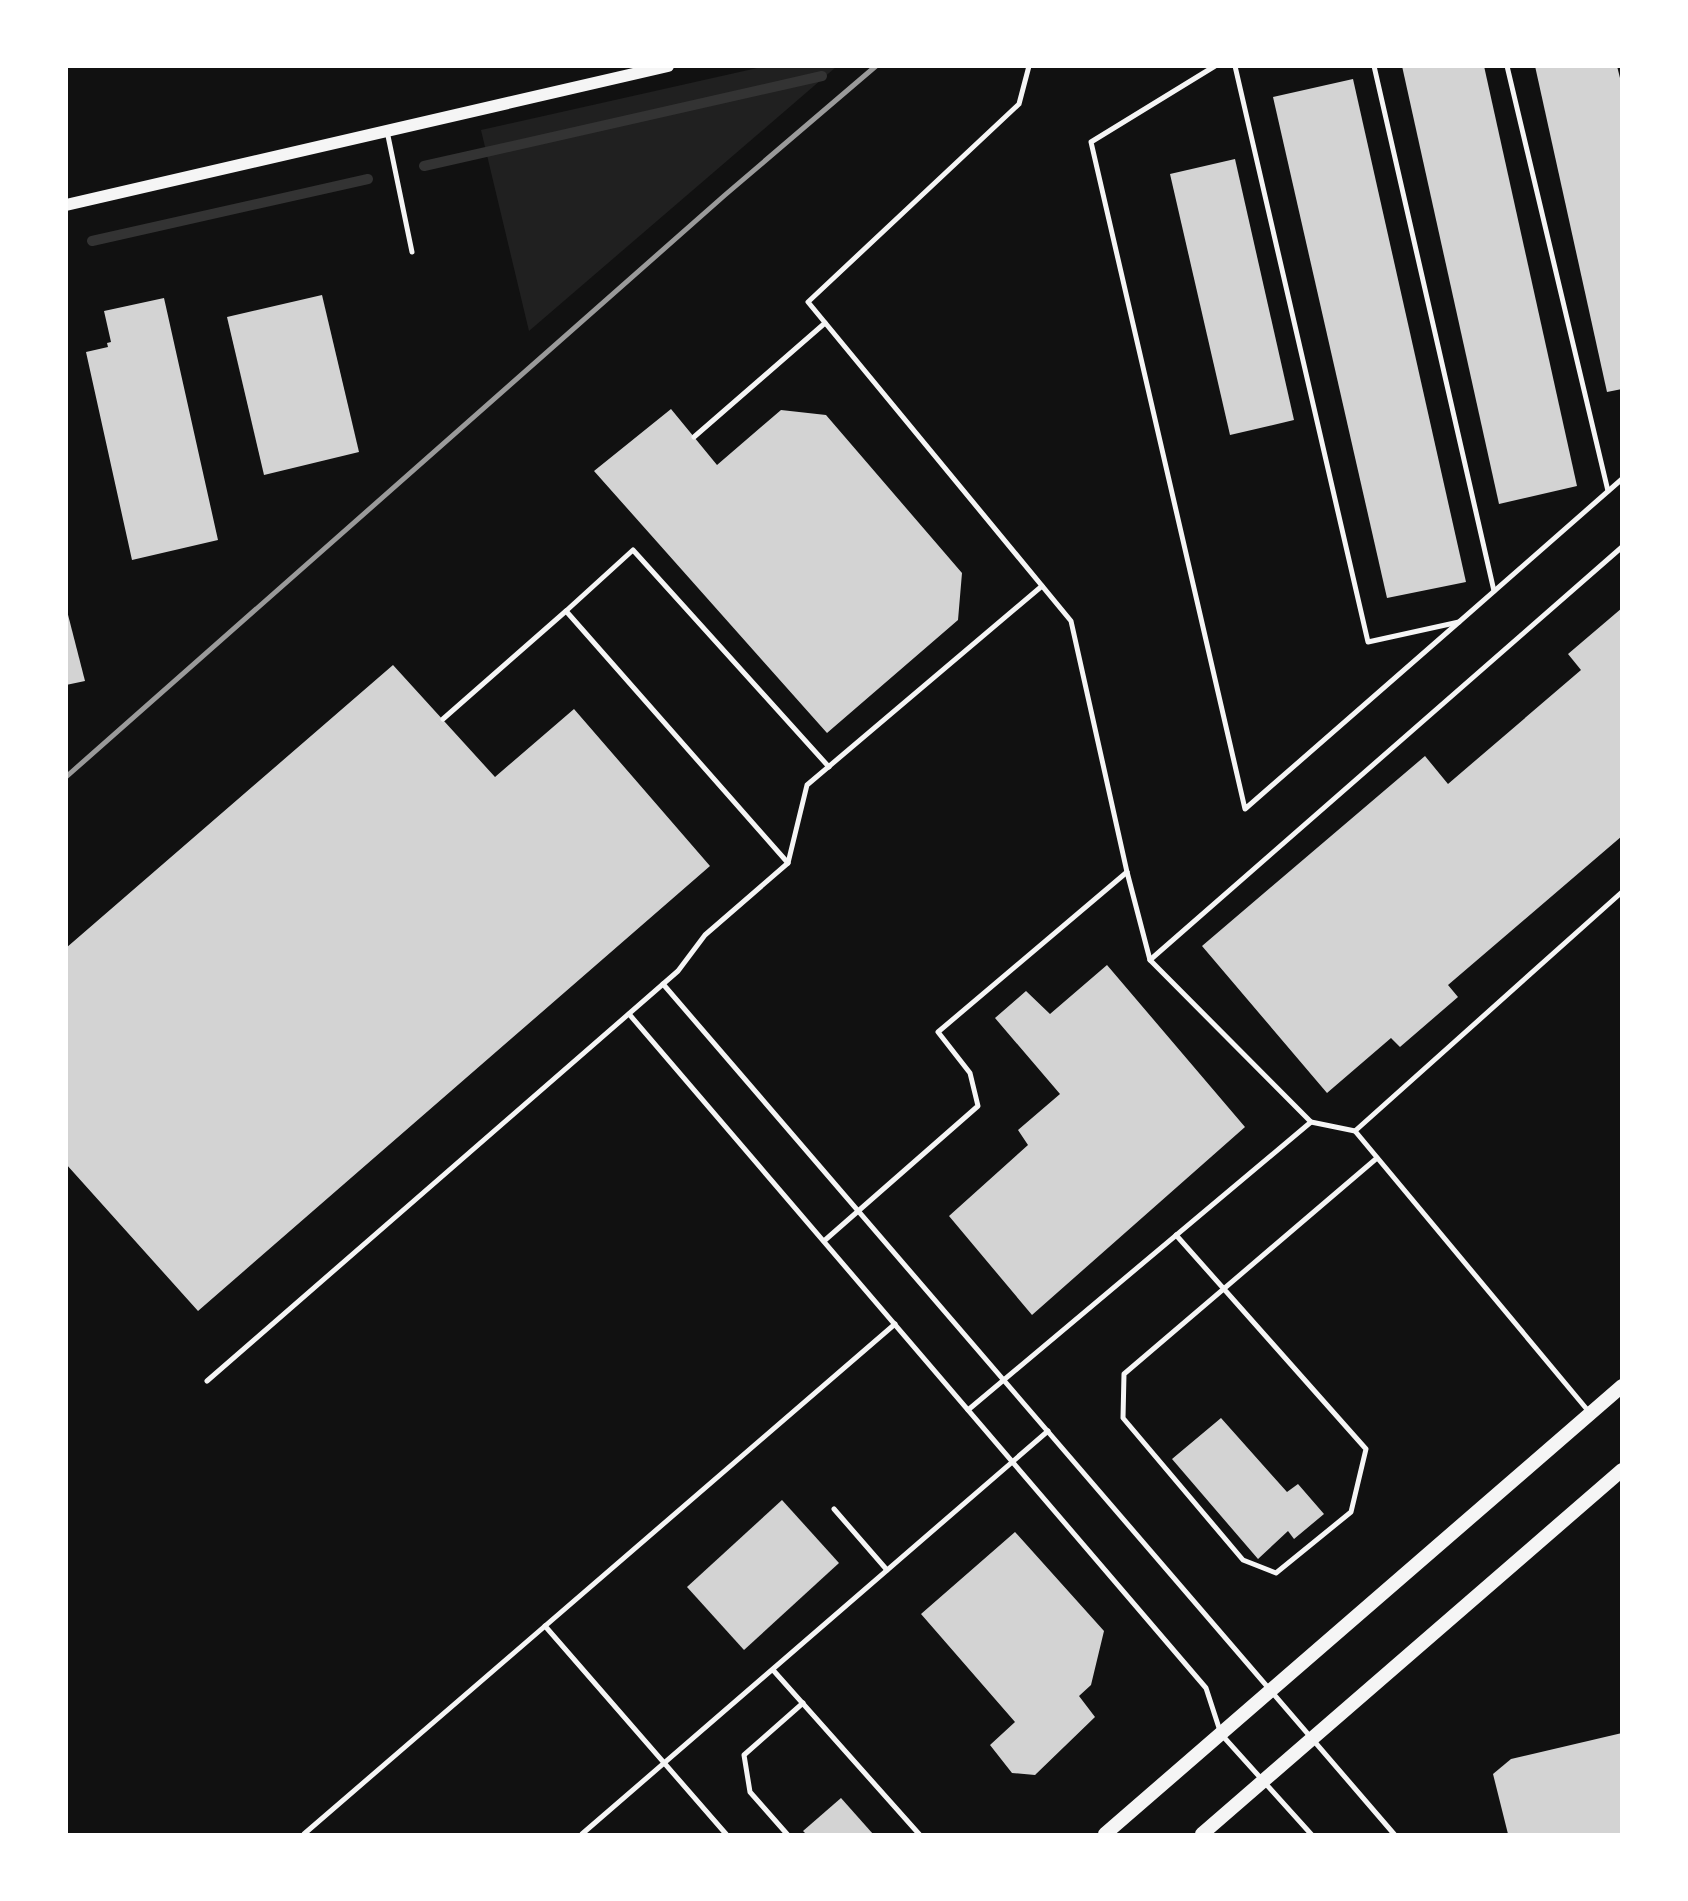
<svg xmlns="http://www.w3.org/2000/svg" width="1688" height="1901" viewBox="0 0 1688 1901" font-family="Georgia,serif">
<style>
.green{fill:#202020}
.lines{fill:none;stroke-linecap:round;stroke-linejoin:round}
.stream{stroke:#333;stroke-width:10}
.building{fill:#d3d3d3}
.service{stroke:#f5f5f5;stroke-width:5}
.tertiary{stroke:#f5f5f5;stroke-width:12}
.secondary{stroke:#f5f5f5;stroke-width:14}
.rail{stroke:#9a9a9a;stroke-width:5}
</style>
<rect width="100%" height="100%" fill="#111"/>
<polygon class="green" points="766,66 836,67 529,331 481,130"/>
<g class="lines">
<g class="stream">
<polyline points="424,166 822,76"/>
<polyline points="92,241 368,179"/>
</g>
</g>
<g class="building">
<polygon points="1402,66 1484,66 1577,486 1499,504"/>
<polygon points="1535,66 1617,66 1622,86 1622,389 1607,392"/>
<polygon points="1353,79 1466,582 1387,598 1273,97"/>
<polygon points="1235,159 1294,420 1230,435 1170,174"/>
<polygon points="322,295 359,452 264,475 227,317"/>
<polygon points="164,298 218,540 132,560 86,352 108,347 107,343 111,342 104,311"/>
<polygon points="671,409 717,465 781,410 826,415 962,573 958,620 827,733 594,471"/>
<polygon points="66,607 85,681 66,685"/>
<polygon points="1622,608 1622,836 1448,985 1458,997 1400,1047 1391,1038 1327,1093 1202,946 1425,756 1448,784 1581,670 1568,654"/>
<polygon points="393,665 495,777 574,709 710,866 198,1311 66,1164 66,948"/>
<polygon points="1107,965 1245,1127 1032,1315 949,1216 1028,1145 1018,1130 1060,1094 995,1018 1026,991 1050,1014"/>
<polygon points="1221,1418 1287,1492 1298,1484 1324,1514 1294,1539 1288,1531 1258,1559 1172,1459"/>
<polygon points="782,1500 839,1563 744,1650 687,1587"/>
<polygon points="1015,1532 1104,1631 1091,1685 1079,1696 1095,1717 1035,1775 1012,1773 990,1745 1015,1722 921,1614"/>
<polygon points="1622,1733 1622,1834 1508,1834 1493,1774 1511,1759"/>
<polygon points="841,1798 873,1834 806,1834 803,1831"/>
</g>
<g class="lines">
<g class="service">
<polyline points="1029,66 1019,104 808,302 1071,621 1127,872 1150,960 1311,1122 1355,1131 1590,1413"/>
<polyline points="1215,66 1091,142 1245,809 1459,622"/>
<polyline points="1235,66 1368,642 1459,622 1622,479"/>
<polyline points="1374,66 1494,591"/>
<polyline points="1507,66 1608,491"/>
<polyline points="387,131 412,252"/>
<polyline points="694,437 825,323"/>
<polyline points="566,611 633,550 829,767"/>
<polyline points="443,719 566,611 788,863"/>
<polyline points="1150,960 1622,547"/>
<polyline points="663,984 1394,1834"/>
<polyline points="629,1014 1206,1688 1221,1734 1311,1834"/>
<polyline points="1355,1131 1622,892"/>
<polyline points="1176,1235 1366,1449 1351,1512 1276,1573 1243,1560 1123,1418 1124,1374 1377,1158"/>
<polyline points="824,1241 978,1106 970,1073 938,1032 1127,872"/>
<polyline points="207,1381 678,971 705,935 788,863 807,785 1042,586"/>
<polyline points="968,1410 1311,1122"/>
<polyline points="834,1509 887,1570"/>
<polyline points="545,1626 726,1834"/>
<polyline points="773,1670 919,1834"/>
<polyline points="304,1834 895,1324"/>
<polyline points="582,1834 1048,1431"/>
<polyline points="787,1834 750,1792 744,1755 803,1703"/>
</g>
<polyline class="tertiary" points="66,205 668,66"/>
<g class="secondary">
<polyline points="1105,1834 1622,1386"/>
<polyline points="1202,1834 1622,1470"/>
</g>
<polyline class="rail" points="66,777 725,195 876,66"/>
</g>
<rect width="1688" height="1901" fill="none" stroke="#ffffff" stroke-width="136"/>
</svg>
